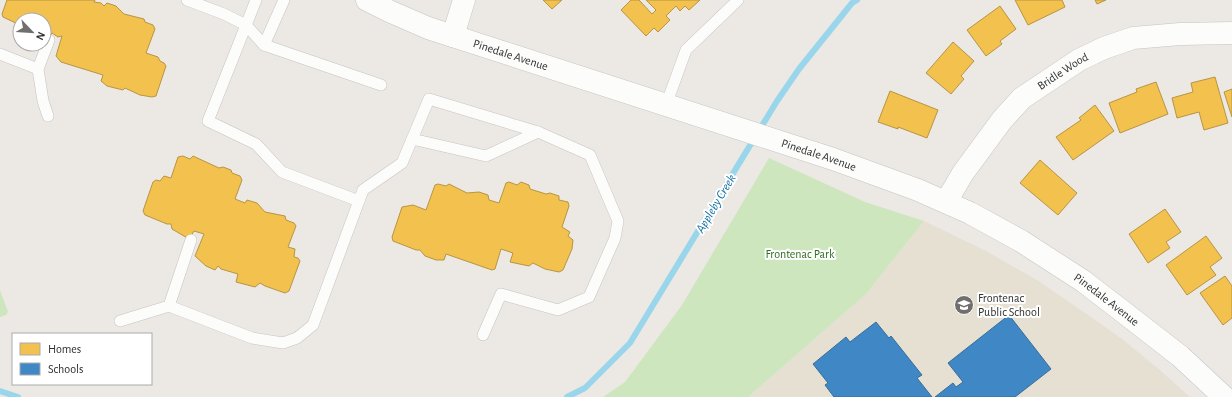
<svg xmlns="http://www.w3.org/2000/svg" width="1232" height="397" viewBox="0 0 1232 397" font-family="'Alegreya Sans',sans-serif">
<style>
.education{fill:#e6e0d3}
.green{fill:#cee6be}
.homes{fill:#f2c14e;stroke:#b79544}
.schools{fill:#3f88c5;stroke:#3a6d98}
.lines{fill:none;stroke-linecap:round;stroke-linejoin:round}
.stream{stroke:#99d6ec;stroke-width:6}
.service-casing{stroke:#c5c4c5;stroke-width:12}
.minor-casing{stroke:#c5c4c5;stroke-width:23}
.tertiary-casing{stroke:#c5c4c5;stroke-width:23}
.service{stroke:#fcfcfb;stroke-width:11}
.minor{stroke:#fcfcfb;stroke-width:22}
.tertiary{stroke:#fcfcfb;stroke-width:22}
.labels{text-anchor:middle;stroke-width:4;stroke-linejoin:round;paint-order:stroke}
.street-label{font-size:12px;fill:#2e2e2e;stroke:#fff}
.park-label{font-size:12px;fill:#2c6e1b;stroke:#fff}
.poi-label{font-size:12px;fill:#2e2e2e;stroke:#fff;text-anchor:start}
.water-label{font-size:13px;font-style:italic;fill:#0d6fa3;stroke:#fff}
</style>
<rect width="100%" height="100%" fill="#ece8e4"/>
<polygon class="education" points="924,221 984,250 1037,280 1091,317 1122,339 1161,371 1190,397 748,397 866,294"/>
<g class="green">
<polygon points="769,158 865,202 924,221 866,294 748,397 603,397 625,382 682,305"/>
<polygon points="0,290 8,312 6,315 0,317"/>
</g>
<g class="homes">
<polygon points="7,0 95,0 94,2 101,3 104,6 107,3 116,6 124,14 144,19 145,22 153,25 155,29 146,53 158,57 160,61 164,63 166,66 156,96 152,97 140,95 125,88 123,90 107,86 101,81 103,75 61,62 56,56 62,36 58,37 52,33 48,40 44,38 44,20 20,20 20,25 3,17 2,14"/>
<polygon points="543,0 562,0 552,9"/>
<polygon points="631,0 639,0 652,14 656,10 646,0 700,0 689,10 685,6 680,11 676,6 666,16 670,20 658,32 654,28 646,36 621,10"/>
<polygon points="1015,0 1062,0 1065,7 1028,25"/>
<polygon points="1095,0 1106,0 1097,4"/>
<polygon points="1000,6 1016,29 1000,41 1002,44 986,56 967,30"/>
<polygon points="953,42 974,61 961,76 964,79 951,94 926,73"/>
<polygon points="1215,77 1228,123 1204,130 1199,112 1177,118 1172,98 1193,92 1191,83"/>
<polygon points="1156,82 1168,114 1120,133 1109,103 1137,92 1136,89"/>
<polygon points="1232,89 1232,117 1224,92"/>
<polygon points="890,91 938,110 927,138 898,127 898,129 878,122"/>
<polygon points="1095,105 1114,131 1073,160 1056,137 1081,120 1079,118"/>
<polygon points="183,156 190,159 193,156 219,168 223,167 231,170 232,173 240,176 242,180 235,199 245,203 247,200 257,203 265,212 285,216 286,220 294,223 296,226 288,247 295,249 294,257 298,258 300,261 289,291 285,293 265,286 260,283 255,287 236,282 238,274 221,269 218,266 215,270 206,266 195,256 204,234 194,231 189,239 172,229 171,224 167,224 145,215 143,211 153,182 156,180 160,181 164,176 171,178 178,157"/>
<polygon points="1040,160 1077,193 1058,215 1020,183"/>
<polygon points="509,182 517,185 521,182 529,185 530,189 546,194 550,193 559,196 559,200 568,202 569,206 562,227 570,232 568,236 573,240 572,249 563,270 559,272 545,269 533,263 529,266 510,262 513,253 501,249 495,269 492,270 446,254 444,260 436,260 425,256 420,250 416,250 393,241 392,237 402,207 413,205 426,210 435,185 438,184 446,186 449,184 467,193 479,192 488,195 489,200 499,203 506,183"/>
<polygon points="1165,209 1181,232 1166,242 1170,248 1148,263 1129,234"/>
<polygon points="1206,236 1222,258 1210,267 1216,275 1187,295 1166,265"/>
<polygon points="1225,276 1232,286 1232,318 1223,325 1200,293"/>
</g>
<g class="schools">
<polygon points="1009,315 1051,369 1015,397 935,397 953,383 956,387 963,382 948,363"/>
<polygon points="876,322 889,338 891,336 922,375 917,378 932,397 834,397 825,385 828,383 813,364 846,337 850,342"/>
</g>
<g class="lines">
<g class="stream">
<polyline points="0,391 18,397"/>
<polyline points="567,397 585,388 630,343 777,101 799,69 852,3 857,0"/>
</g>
<g class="service-casing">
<g id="service">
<polyline points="187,0 224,14 246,25 264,45 381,85"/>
<polyline points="256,0 208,121 256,144 282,172 359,201"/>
<polyline points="264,45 284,0"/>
<polyline points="0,54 38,69"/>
<polyline points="666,105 686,50 738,0"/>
<polyline points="48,116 43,101 38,69 49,40"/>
<polyline points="412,139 486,156 538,132"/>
<polyline points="191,240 169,306 252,338 283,343 297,338 313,325 363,190 402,163 429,99 538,132 590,155 618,221 615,238 589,297 558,310 501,294 483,335"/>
<polyline points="120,321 169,306"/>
</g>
</g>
<g class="minor-casing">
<g id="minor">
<polyline points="453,36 464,0"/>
<path id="s1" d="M 946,202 L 963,173 L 1002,120 L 1022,98 L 1079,60 L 1104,48 L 1133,38 L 1180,34 L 1232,33"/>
</g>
</g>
<g class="tertiary-casing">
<g id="tertiary">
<path id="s2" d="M 367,0 L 389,11 L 428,28 L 833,159 L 918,190 L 970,213 L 1021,241 L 1083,281 L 1122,311 L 1180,356 L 1224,397"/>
</g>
</g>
<use href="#service" class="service"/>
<use href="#minor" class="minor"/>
<use href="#tertiary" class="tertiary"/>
</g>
<defs>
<g id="school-disc" transform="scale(1)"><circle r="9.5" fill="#706f6e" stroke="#fff"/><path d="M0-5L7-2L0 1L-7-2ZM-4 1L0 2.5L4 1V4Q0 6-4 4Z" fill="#fff"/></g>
</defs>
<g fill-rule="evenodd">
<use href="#school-disc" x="964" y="305"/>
</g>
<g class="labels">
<g class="street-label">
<text dy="4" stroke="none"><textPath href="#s2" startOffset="154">Pinedale Avenue</textPath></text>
<text dy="4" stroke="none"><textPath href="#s1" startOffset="178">Bridle Wood</textPath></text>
<text dy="4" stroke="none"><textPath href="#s2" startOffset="478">Pinedale Avenue</textPath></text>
<text dy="4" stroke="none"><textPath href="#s2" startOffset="802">Pinedale Avenue</textPath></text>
</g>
<g class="park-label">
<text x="800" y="258">Frontenac Park</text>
</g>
<g class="poi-label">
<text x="978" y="302">Frontenac<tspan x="978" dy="14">Public School</tspan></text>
</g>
<g class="water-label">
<text transform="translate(715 203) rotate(-59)" y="5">Appleby Creek</text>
</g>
</g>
<rect x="12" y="333" width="140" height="52" fill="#ffffff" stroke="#ababab"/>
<rect x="20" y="343" width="20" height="12" fill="#f2c14e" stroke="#ababab"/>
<text x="48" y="353" font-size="12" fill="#2e2e2e">Homes</text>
<rect x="20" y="363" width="20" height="12" fill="#3f88c5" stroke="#ababab"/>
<text x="48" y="373" font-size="12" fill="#2e2e2e">Schools</text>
<g transform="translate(32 32) rotate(115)"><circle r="19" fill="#ffffff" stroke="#ababab"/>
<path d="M0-3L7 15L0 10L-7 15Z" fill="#706f6e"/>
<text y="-6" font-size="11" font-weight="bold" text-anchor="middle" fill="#2e2e2e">N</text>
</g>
</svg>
